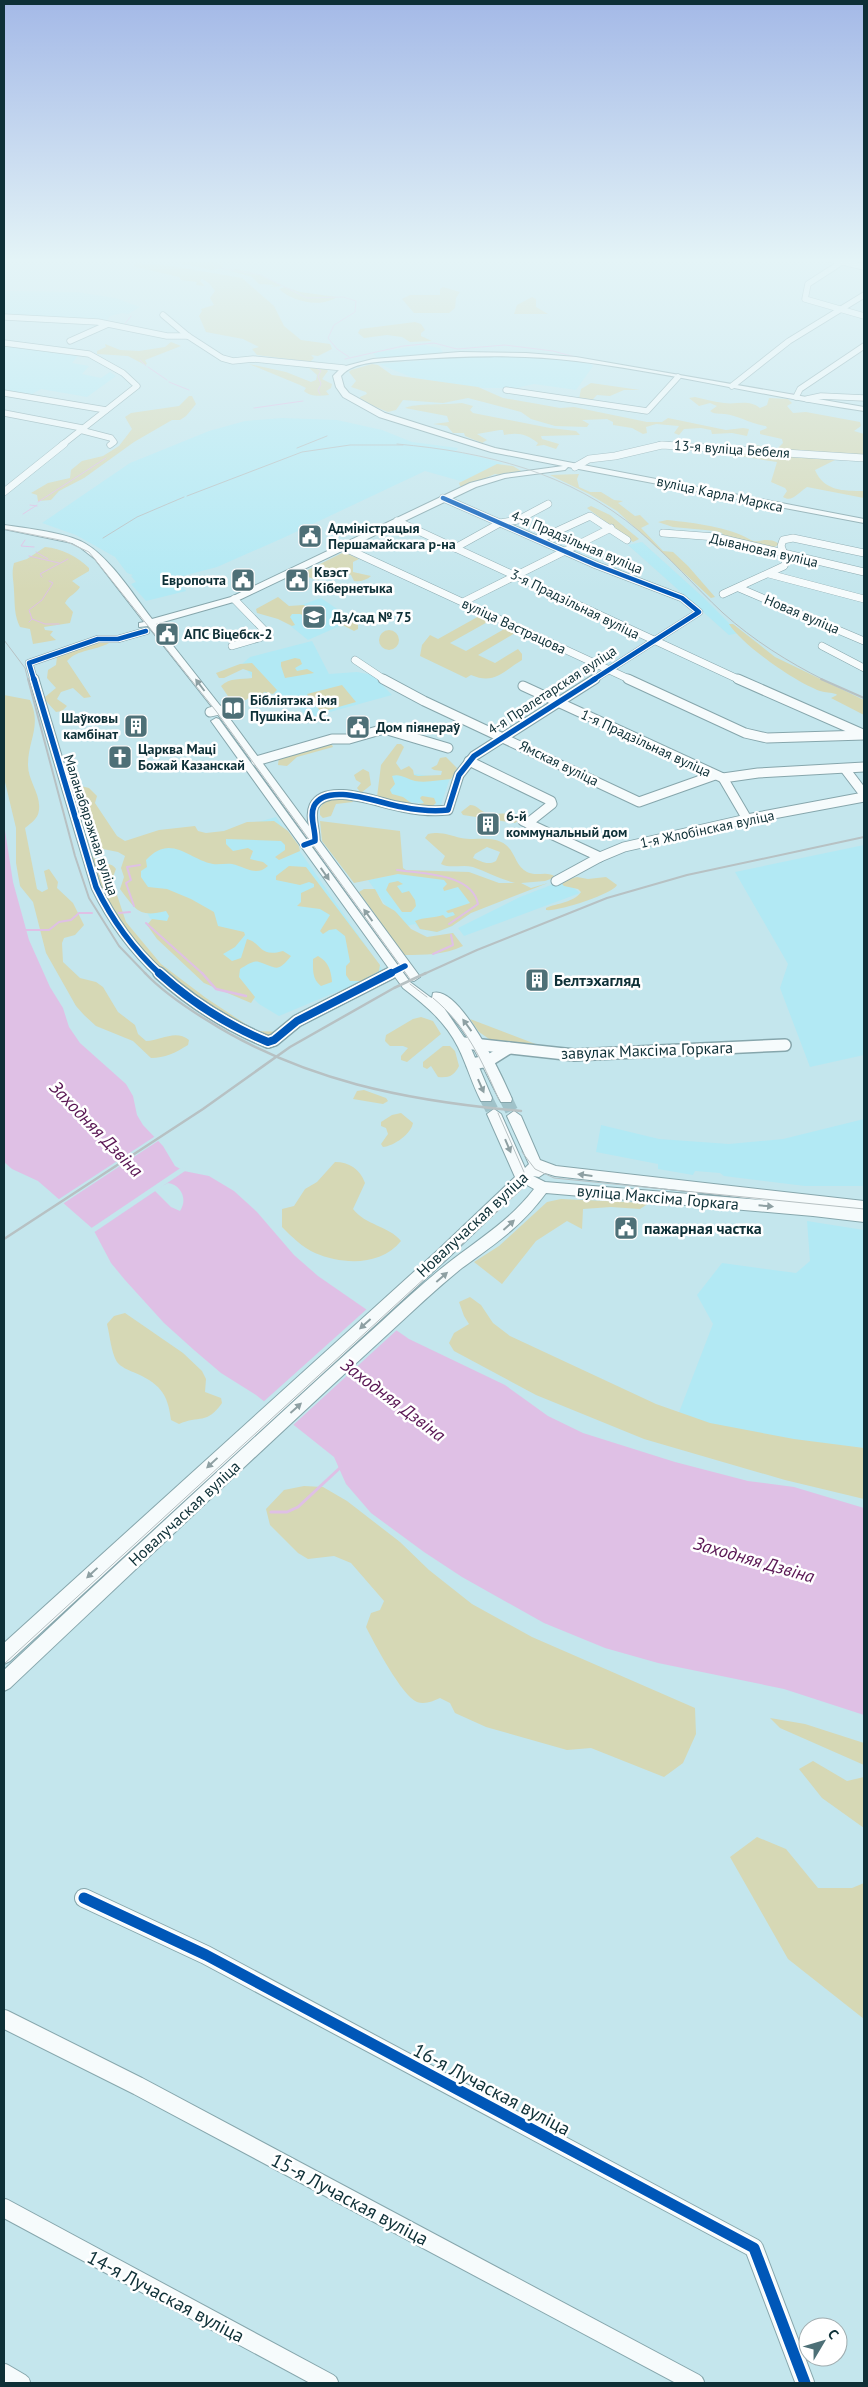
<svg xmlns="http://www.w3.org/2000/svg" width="868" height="2387" viewBox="0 0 868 2387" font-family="'PT Sans',sans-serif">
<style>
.built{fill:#b2e9f4}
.green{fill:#d6d8b5;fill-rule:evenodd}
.water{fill:#dfc0e5;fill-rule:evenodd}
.pier{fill:#c4e6ed}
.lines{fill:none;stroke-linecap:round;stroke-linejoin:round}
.stream-far3{stroke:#dfc0e5;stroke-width:1}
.stream-far2{stroke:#dfc0e5;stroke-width:2}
.stream-far1{stroke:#dfc0e5;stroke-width:2.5}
.stream{stroke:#dfc0e5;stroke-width:3}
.major-tunnel{stroke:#a0c2c9;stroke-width:13;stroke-dasharray:13 7;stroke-linecap:butt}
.minor-far4-casing{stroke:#86a6ac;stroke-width:7}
.minor-far3-casing{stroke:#86a6ac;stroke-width:8}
.minor-far2-casing{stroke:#86a6ac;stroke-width:11}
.minor-far1-casing{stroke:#86a6ac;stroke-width:14}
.minor-casing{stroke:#86a6ac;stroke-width:20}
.major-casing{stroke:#86a6ac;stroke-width:2}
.minor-far4{stroke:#f6fbfc;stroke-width:5.5}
.minor-far3{stroke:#f6fbfc;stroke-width:7}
.minor-far2{stroke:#f6fbfc;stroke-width:9}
.minor-far1{stroke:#f6fbfc;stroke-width:11}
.minor{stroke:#f6fbfc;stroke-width:18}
.major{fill:#f6fbfc;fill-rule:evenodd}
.tram{stroke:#b7c1c3;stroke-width:1}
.rail-far2{stroke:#b7c1c3;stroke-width:1}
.rail-far1{stroke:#b7c1c3;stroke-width:2}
.rail{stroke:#b7c1c3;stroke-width:2.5}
.cycleway-far3-casing{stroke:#fff;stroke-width:6}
.cycleway-far2-casing{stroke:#fff;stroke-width:8}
.cycleway-far1-casing{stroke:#fff;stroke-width:11}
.cycleway-casing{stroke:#fff;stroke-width:14}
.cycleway-far3{stroke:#0057b8;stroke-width:4.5}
.cycleway-far2{stroke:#0057b8;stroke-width:5.5}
.cycleway-far1{stroke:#0057b8;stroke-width:8}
.cycleway{stroke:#0057b8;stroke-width:11}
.oneway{fill:#8ea0a3}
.labels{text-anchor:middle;stroke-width:5;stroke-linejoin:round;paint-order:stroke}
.far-street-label{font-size:14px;fill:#0e3037;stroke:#fff}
.far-poi-label{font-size:14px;font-weight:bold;fill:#0e3037;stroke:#fff;text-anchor:start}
.poi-label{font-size:16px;font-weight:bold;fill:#0e3037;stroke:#fff;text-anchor:start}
.street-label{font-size:16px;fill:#0e3037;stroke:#fff}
.water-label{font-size:18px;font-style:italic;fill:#591653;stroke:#fff}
.near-street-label{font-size:19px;fill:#0e3037;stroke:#fff}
</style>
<rect width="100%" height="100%" fill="#c4e6ed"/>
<g class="built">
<polygon points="4,291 76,292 115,298 140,307 128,314 122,313 110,316 107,320 4,315"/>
<polygon points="4,345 78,356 72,363 89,366 82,374 101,378 110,372 116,376 87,397 41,389 32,394 4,391"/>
<polygon points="424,345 440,348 444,354 396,358 376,357 373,353"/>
<polygon points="485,355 544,358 590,363 593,366 576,390 534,384 516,388 484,388 457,385 411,377 379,364"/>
<polygon points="282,418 337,420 382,430 412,442 458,448 456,451 503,463 464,482 425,471 283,538 217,567 175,578 186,591 146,601 131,584 136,582 131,576 133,575 127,573 115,557 76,535 42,523 130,463 145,457 209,431 245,421"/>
<polygon points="642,542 705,599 739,633 729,635 628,545"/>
<polygon points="321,598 353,620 308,640 276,614"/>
<polygon points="312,641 329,674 357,672 373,675 392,695 308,718 294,702 289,704 282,695 273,692 266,694 242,664 250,657"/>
<polygon points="386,771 450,778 441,805 377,799"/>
<polygon points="276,817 384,972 279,1016 259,1004 245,990 205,965 150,918 136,892 143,853"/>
<polygon points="864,845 864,1055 810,1067 780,988 788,964 735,872"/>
<polygon points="398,874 453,879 475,906 452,926 437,932 420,929 415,924 406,926 395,911 387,907 368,880"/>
<polygon points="564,880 580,893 464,936 458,928 520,897"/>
<polygon points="864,1119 864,1186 805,1186 724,1176 720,1173 695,1171 693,1175 658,1169 658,1164 596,1152 601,1125 659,1139 729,1144 783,1139"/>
<polygon points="807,1221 864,1230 864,1448 794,1440 711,1424 678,1415 713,1324 697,1295 722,1263 796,1273 810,1261"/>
</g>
<g class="green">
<polygon points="196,258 220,258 217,263 224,267 211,270 171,261"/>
<polygon points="136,263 171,266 242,278 274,306 284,326 301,340 330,344 332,349 318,356 311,355 314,358 310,362 257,355 252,349 259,347 243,339 206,332 199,316 202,311 201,309 214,305 210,298 215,291 209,283 202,279 200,281 205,286 196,285 197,282 181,280 179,277 136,267 133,265"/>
<polygon points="236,269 258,274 282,286 270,287 275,285 259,284 252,277 231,271"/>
<path d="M 285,287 L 300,292 L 337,297 C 321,308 293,302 279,289 Z"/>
<polygon points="443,287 460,292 456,298 455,308 449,313 414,313 402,299 410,295 440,295 440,289"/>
<polygon points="532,297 536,299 536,307 548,314 514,314 517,305"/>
<polygon points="415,322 421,324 425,330 421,333 421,336 432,341 410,342 402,337 387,335 364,338 358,333 360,329"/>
<polygon points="171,342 181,346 145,360 147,364 145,365 128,356 97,354 97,351 106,347 105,344 120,350 139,351 165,347"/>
<path d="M 249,364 L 286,372 L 311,382 L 316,380 L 317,375 L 308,367 L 325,368 L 328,371 L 322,379 L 332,384 L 331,388 L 326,391 L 329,395 C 320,396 311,397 304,391 L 306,388 L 300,385 Z"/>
<polygon points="372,364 378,365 392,375 478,387 503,398 538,404 560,408 574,407 647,422 662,422 668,418 726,430 743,428 749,429 747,436 732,433 712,434 711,430 701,428 684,429 679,435 674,433 679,426 656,424 646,427 647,433 643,434 632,428 613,425 613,422 607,419 582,420 589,424 587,427 555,426 531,419 521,412 468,398 443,403 403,400 396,410 388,412 361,401 360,397 367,394 366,392 351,387 356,381 349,372 351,370"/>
<polygon points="591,383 640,390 624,390 610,396 597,395 592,400 579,399 581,389"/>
<polygon points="189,396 192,396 196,404 186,416 180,420 172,420 134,442 84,478 59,491 51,500 38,501 37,495 31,493 48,483 70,478 71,470 82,461 103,456 119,446 132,429 125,417 131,413 179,406"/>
<path d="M 695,397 C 705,399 715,402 724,403 C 737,405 748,399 760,408 L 767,405 L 769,398 L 788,399 L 792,403 L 787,406 L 793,413 L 806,412 L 860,422 L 861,426 L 854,431 L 864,434 L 864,456 L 835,460 L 815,470 C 824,491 843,491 864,491 L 864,498 L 807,487 C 799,492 792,503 783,497 L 787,491 L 785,488 L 771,482 L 777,462 L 739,456 L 752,447 L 748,445 L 751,444 L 779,450 L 778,448 L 783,443 L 782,439 L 760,434 L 760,431 L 767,428 L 766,426 C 751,424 737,415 725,414 C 718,413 715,415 710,411 L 717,406 L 710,403 L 699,406 L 689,398 Z"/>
<path d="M 462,403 L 473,406 L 470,410 L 473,413 L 550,428 L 576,431 L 580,435 L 541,436 L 542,439 L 559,444 L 556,449 L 544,445 L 536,446 L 538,443 C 527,434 518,432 504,435 L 503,430 L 500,430 L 477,434 L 487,440 L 482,443 L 465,436 L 464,433 L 453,433 L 447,426 L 433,424 L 449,422 L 447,416 L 405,408 C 414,403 448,405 462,403 Z"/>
<polygon points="497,464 513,466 521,471 500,475 495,474 466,486 460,486 459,483"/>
<polygon points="579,474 577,479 579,487 590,492 601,492 614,500 623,501 618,503 635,516 640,515 649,524 641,528 663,551 673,552 688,566 715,597 711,598 617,511 589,494 550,475"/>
<polygon points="591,506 610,515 639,539 633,542 587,508"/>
<path d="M 667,520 C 695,523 729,527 751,540 C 757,544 766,536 778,543 L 778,545 L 773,548 L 724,538 L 722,533 L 716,531 L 673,527 L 658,522 Z"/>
<path d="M 45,547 C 61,548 78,557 89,568 L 89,571 L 72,581 L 80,587 C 76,594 69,595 65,603 L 73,612 L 70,623 L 44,627 L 45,630 L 53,631 L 50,635 L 56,640 L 33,644 L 30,629 L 20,627 C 14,615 15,605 14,591 C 14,581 11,574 14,563 L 27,559 Z"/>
<path d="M 344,552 L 359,559 L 353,562 L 353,572 L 371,576 C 367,580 360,582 354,581 L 351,575 L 339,570 L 317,580 L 308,577 L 304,572 Z"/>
<polygon points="278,597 289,606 304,605 314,615 309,618 300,614 292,614 290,617 295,625 292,626 278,619 257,613 256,609"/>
<polygon points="337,610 358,619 358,629 354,631 337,622 334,613"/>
<path d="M 481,615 L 491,620 L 450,643 L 466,651 L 506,628 L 515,633 L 478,655 L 495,663 L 518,649 L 522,654 L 522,660 C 502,672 494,685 471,675 L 466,678 L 420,656 L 422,645 L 430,635 L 438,639 Z"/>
<path d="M 729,624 L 733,624 L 775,657 L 864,700 L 864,715 L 831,698 L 837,695 L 836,694 C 830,692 826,693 820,691 C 795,682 742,645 729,624 Z"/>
<circle cx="389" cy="640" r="10"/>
<path d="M 106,640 L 109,643 C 95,651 78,649 67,661 L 91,697 L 84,698 L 73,688 L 61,692 L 57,699 L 67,706 L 62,711 L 56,712 L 46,701 L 45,697 L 56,688 L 47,678 L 48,670 L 56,665 L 57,657 Z"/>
<polygon points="295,658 300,659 302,664 295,668 297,671 307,669 314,673 285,678 281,666 281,662"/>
<path d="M 252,663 L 277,690 L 273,694 L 264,692 L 261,695 L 252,695 L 246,700 L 232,702 L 221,686 C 230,677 241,680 252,678 L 252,672 L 243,669 L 224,678 L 219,678 L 216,673 L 240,664 Z"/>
<polygon points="342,685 356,702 321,712 307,694"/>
<path d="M 4,695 L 30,700 C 42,726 28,740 28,765 C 28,781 41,794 39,810 C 38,819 31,823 25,828 L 37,889 L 42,892 L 48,889 L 44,871 L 49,869 L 58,882 L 57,888 L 73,903 L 84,925 L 75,935 L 64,938 L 62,943 L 63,962 L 80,978 L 96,982 L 103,987 L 118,1012 L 135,1025 L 138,1034 L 146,1041 C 161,1041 175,1029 189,1040 L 188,1045 C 175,1053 165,1058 151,1058 L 133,1041 L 96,1026 L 84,1015 L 76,1006 L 46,953 L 33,902 L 20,886 L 16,863 L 16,828 L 5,782 Z"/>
<polygon points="324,744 332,745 333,747 297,757 287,766 278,765 279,757"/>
<path d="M 397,744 L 401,744 L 404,747 L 396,763 L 401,770 L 409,766 L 413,770 L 414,775 L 418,776 L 441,775 L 442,771 L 434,770 L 431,768 L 437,765 L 440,758 L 446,757 L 457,768 L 451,779 C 440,780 426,783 415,781 C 407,779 400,773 392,776 L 395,784 L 390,790 L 392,794 L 403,797 L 414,805 L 424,803 L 420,798 L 422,796 L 434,798 L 436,803 L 430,808 L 414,807 L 377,797 L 381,765 Z"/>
<polygon points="363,769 369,772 371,785 361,793 357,788 361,783 356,780 354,775"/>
<path d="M 81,786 L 89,788 L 97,796 L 95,803 L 117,836 L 125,841 L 159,830 L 195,826 L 198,831 L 206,833 L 224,831 L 247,822 L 274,821 L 288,831 L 299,846 L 300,851 L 279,860 L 275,857 L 285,850 L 285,845 L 281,841 L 226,839 L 226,844 L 233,851 L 248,848 L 253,851 L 250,859 L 263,862 L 268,866 C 256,877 246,867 232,864 C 226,863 219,865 213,864 C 188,859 171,833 146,860 L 147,867 L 141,871 L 141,877 L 148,887 L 167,889 L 191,899 L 214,912 L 218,926 L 244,932 L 245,935 L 235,947 L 223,954 L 232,961 L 241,958 L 247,939 C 262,943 259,958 283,951 L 291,956 C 277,974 276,967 259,962 C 253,960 246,966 240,969 L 239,977 L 255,997 L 251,1003 L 204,983 L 157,939 L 147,925 L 152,919 L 167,921 L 169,916 L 166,911 C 139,918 136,910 120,889 L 124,877 L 121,868 L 125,856 L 118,852 L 103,849 L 82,811 L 76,789 Z"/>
<polygon points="351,798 353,802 336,804 331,816 323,818 320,815 320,808 326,799"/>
<path d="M 470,805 C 477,805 478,809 484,812 C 495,818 509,807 518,821 L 515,823 L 463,815 L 461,812 Z"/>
<path d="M 320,821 L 400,831 L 403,868 L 406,870 L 469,872 L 499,883 L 515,883 C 500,879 487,872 473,867 C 462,864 451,869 441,864 L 445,856 L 425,838 L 428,834 C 441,831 449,835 461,838 C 476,841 493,835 506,845 C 515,852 516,867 527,872 C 537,877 547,870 556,877 L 545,881 L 521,883 L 531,888 L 548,883 L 471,913 L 452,926 L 437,932 L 420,929 L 415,921 C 424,917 434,918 443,915 L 446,918 L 455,915 L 453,912 L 448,913 L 446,911 L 470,903 L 458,887 L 444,891 L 443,888 L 447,884 L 444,880 L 398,874 L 354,883 L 322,841 ZM 487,847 L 500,852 L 496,861 C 487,866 481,861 473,858 L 475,854 Z"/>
<path d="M 83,833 C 90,841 88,856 98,861 C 105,865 111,862 116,869 L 110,885 L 116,892 L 126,922 L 161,964 L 206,998 L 256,1031 L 282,1032 L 285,1037 L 259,1038 L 168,978 L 117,922 L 98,882 Z"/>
<polygon points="289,866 306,867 380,965 379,971 361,981 350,981 346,975 346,966 350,962 345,936 336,929 329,930 323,934 320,931 330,915 320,909 297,906 301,902 301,893 314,887 314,884 309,882 300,885 276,880 276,876"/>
<path d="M 577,877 L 588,879 L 606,877 L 617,885 C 613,894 557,912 546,910 L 546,908 C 557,903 573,903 581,892 L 578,889 L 564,886 L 562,884 L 569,879 Z"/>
<polygon points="398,881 403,884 397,886 402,893 409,891 415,900 416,906 411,912 402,912 386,890 389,883"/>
<path d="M 364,889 L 375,889 L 383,904 L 395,911 L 411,929 L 427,937 L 453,933 L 463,946 C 444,955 425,955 404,955 L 359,892 Z"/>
<path d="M 318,956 C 329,962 331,971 332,982 L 321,986 C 312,979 313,970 313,959 Z"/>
<polygon points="421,1017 433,1021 441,1034 407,1062 401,1060 401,1056 408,1048 403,1046 390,1046 385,1041 386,1035 413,1019"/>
<polygon points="470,1019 546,1048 492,1041 479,1032"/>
<path d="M 443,1046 L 450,1046 L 455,1051 L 459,1066 C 454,1076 449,1078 438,1077 L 431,1066 L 427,1069 L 423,1067 L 423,1062 Z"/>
<polygon points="364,1090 386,1098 388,1101 383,1104 353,1099 357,1091"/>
<path d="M 401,1113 L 413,1123 C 411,1134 394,1146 383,1147 L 381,1144 L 388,1134 L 386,1128 L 381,1126 L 381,1122 L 392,1115 Z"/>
<path d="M 335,1162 C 349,1162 360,1169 365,1183 L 353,1209 C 365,1225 389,1226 401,1241 C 381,1266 343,1265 315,1253 C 303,1248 291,1236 282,1227 L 282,1209 L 294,1206 L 305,1189 L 317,1182 Z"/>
<polygon points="561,1199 649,1203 640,1209 611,1207 583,1209 582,1229 567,1221 536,1241 502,1284 474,1262 499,1246 547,1202"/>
<polygon points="470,1297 481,1305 493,1323 510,1336 656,1404 710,1423 794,1439 864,1448 864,1499 785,1480 644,1439 536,1395 454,1351 449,1343 454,1333 469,1324 464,1316 459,1302"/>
<path d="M 125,1313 L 183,1353 L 202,1371 L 206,1379 L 205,1392 L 221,1398 L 222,1403 C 207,1425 199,1415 179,1424 L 171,1420 C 168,1393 159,1383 133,1372 C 128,1370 121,1367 117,1362 C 111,1352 110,1336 107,1324 L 114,1316 Z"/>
<path d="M 304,1486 L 323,1487 L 347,1501 L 400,1542 L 429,1570 L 472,1604 L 532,1637 L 695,1708 L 696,1734 L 683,1763 L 664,1777 L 591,1748 L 567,1750 L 486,1727 L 455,1713 L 450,1703 L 440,1698 C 433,1701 425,1705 417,1702 C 402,1696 374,1643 366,1627 L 371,1613 L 380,1610 L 384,1601 L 351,1563 L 334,1556 L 308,1559 L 298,1553 L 270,1525 L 266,1509 L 284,1490 Z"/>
<polygon points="770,1718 805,1724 864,1743 864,1765 780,1728"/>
<polygon points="813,1761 847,1781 864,1777 864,1828 822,1798 799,1769"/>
<polygon points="757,1837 786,1849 818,1888 852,1888 864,1883 864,2019 788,1959 730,1857"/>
</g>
<path class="water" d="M 4,824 L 13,882 L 29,940 L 50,987 L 63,1008 L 69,1027 L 80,1043 L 126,1084 L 133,1096 L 137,1115 L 143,1125 L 163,1146 L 175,1166 L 184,1171 L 209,1176 L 234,1191 L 257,1212 L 294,1255 L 318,1276 L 409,1339 L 505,1385 L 548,1416 L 583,1433 L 675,1462 L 748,1481 L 794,1487 L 864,1508 L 864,1715 L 784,1689 L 658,1663 L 605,1648 L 544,1623 L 462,1577 L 424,1552 L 371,1513 L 346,1484 L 334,1457 L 256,1395 L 221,1373 L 194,1350 L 164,1323 L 125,1280 L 111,1263 L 93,1229 L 38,1181 L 12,1169 L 4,1162 ZM 168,1183 C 181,1185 188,1199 180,1211 L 171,1207 L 154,1190 Z"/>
<g class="pier">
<polygon points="157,1135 161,1139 61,1205 56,1201"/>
<polygon points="182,1167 188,1169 93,1233 90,1229"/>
<polygon points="368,1308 399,1328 291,1427 262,1403"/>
</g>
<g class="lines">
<g class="stream-far3">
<polyline points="212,258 214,265 219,268 261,275 307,298 343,297 356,301 355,312 334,325 328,338 337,349 349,357"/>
<polyline points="124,325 131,316"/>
<polyline points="345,359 403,346 434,343 457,349 505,345 553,351 575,357"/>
<polyline points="140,360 146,366"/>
<polyline points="148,367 167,380"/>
<polyline points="317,368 321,371 318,376 321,384 318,390 320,394"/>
<polyline points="694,378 732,384"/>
<polyline points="169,382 189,390"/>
<polyline points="775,392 793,394"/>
<polyline points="254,408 303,401"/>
<polyline points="38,502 106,458"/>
<polyline points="30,505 37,506"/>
<polyline points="23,514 37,505"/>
<polyline points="25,540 21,546 34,547"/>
<polyline points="36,552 48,559"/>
<polyline points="29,556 59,563"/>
<polyline points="42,577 40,574 68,559"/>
<polyline points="32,619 45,624 59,624"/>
<polyline points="29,622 32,619 29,610 42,600 53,583 49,581"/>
</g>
<g class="stream-far2">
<path d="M 397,870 C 422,874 472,873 478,904 L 449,924"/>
<polyline points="134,906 126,883 131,880 127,867 140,865"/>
<polyline points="119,913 130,912"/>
<polyline points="146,923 203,974"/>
<polyline points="24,930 49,930 59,922 71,920 79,913 92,913"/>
<polyline points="433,954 453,945 451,935"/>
</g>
<polyline class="stream-far1" points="202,973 216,989 246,996"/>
<polyline class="stream" points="271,1512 287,1512 298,1507 342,1466"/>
<g class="major-tunnel">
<polyline points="486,1098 494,1114"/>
<polyline points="506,1099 514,1116"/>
</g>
<g class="minor-far4-casing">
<g id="minor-far4">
<polyline points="825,258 864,267"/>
<polyline points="842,262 808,284 805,299 864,316"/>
<polyline points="163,315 188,336 222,358 233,361 253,359 344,368"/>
<polyline points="4,317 98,322 167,336 188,336"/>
<polyline points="70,341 106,325"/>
<polyline points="4,343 89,354 123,373 137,386 62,445"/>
<polyline points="732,386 789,341 864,295"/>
<polyline points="506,390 647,411 678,377"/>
<polyline points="4,393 106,410"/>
<polyline points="796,397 800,389 864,346"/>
<polyline points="807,399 821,396 864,398"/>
<polyline points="4,413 82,428"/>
<polyline points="80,430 111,438 114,442 110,445"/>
<polyline points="659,445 669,445"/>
</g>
</g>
<g class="minor-far3-casing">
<g id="minor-far3">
<polyline points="575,467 589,459 615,456 662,445 864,458"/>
<polyline points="4,492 64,444"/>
<polyline points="443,498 596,565 682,598 699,612 593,680"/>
<polyline points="397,521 740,680"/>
<polyline points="663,533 716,537 864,572"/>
<polyline points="540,539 590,516 627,540"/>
<polyline points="343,547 631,680"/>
<polyline points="455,548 500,523 518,520 548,504"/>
<polyline points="784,554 781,546 783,540 793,538 864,553"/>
<polyline points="769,574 864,599"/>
<polyline points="739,588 864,641"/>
<polyline points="723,594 784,566 789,556"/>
<polyline points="463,602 611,528"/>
<polyline points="232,646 269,635 234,599"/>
<polyline points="822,646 864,668"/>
<polyline points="355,660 385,680"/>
<polyline points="34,680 29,663 98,639 118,639 146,631"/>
</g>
</g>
<g class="minor-far2-casing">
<g id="minor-far2">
<path d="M 34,679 L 96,887 C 112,920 133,949 160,974"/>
<polyline points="383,679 424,701 639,802 715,775"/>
<polyline points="628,679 745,733 767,738 864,735"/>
<polyline points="738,679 863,734"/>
<polyline points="523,686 723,778 758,773 864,767"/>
<polyline points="210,712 219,710"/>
<polyline points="256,761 332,739 349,739 384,729 448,748"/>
<polyline points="469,761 551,801 552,804 528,823"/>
<polyline points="845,769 864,794"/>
<polyline points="723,778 747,819"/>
<polyline points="523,821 600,857"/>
<path d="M 306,844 L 315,841 C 316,830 309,817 314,806 C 327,781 381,804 402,807 C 417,810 433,812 448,810 L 459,775 L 474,756 L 595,679"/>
<polyline points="556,881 600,857 624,847 747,819 864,797"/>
<polyline points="389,974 405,966"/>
</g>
</g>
<g class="minor-far1-casing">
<g id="minor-far1">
<path d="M 159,973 C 192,1003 227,1025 268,1042 L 274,1040 L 297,1021 L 391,973"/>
<polyline points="464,1043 574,1055 785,1045"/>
<polyline points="472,1064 488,1061 509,1048"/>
</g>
</g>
<g class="minor-casing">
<g id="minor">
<polyline points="84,1898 206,1955 754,2248 805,2383"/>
<polyline points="4,2019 138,2086 695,2383"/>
<polyline points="4,2208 329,2383"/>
<polyline points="4,2373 21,2383"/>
</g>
</g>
<g class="major-casing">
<g id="major">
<path d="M 460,352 L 526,353 L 576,357 L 864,407 L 864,411 C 768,397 673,373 576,361 C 519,354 462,356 405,360 C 385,362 354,360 341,376 L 344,387 L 349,393 L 385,413 L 495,448 L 864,519 L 864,523 L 568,467 L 565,470 L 505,478 L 476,487 L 237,601 L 156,624 L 222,708 L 418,974 L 420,977 L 414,981 L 410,980 L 216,712 L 148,626 L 139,627 L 139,623 L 144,622 L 95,559 L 81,548 L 72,543 L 4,529 L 4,525 C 25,528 69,533 86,544 C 111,559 134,596 152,619 L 231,597 L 470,483 L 504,474 L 563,466 L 491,452 L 379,417 L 343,397 L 336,387 L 333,376 L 342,367 L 373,359 Z"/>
<path d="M 216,718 L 219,719 L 410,982 L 430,997 L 432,998 L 433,993 C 460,985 503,1078 512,1099 L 511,1102 L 501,1102 C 483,1069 472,1037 445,1009 L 444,1008 L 470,1046 L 492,1098 L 491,1101 L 481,1101 C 472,1084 467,1065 458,1047 C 445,1021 425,1005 403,988 L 211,721 Z"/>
<path d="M 494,1109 L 501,1114 L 525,1168 L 529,1164 L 507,1116 L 514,1111 L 521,1116 L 540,1160 L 556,1166 L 864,1201 L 864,1222 L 813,1216 L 546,1193 C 521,1227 496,1243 462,1268 C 437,1288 413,1311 389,1333 C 261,1450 136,1569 10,1688 L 4,1691 L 4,1670 C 129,1553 254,1437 381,1322 C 404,1301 427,1279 452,1260 C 482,1237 510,1220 534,1189 L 525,1184 L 448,1258 L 10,1661 L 4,1664 L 4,1643 L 438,1250 L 515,1177 L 487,1114 ZM 545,1173 L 555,1176 L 772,1201 L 545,1182 L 533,1176 L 539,1177 Z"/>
</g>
</g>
<use href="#minor-far4" class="minor-far4"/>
<use href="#minor-far3" class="minor-far3"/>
<use href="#minor-far2" class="minor-far2"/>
<use href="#minor-far1" class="minor-far1"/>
<use href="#minor" class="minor"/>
<use href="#major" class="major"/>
<g class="tram">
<polyline points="4,529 65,541 89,552 216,711 410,979"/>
<polyline points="410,984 427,997"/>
<path d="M 433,998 C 467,1026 482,1061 499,1100"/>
<polyline points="522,1152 535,1169 554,1178 864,1209"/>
<polyline points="4,1664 523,1188 524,1172 498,1113"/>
</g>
<g class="rail-far2">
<path d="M 397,444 C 486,452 569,472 639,531 C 669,556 694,586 723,613 C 753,640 788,662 824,680"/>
<polyline points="297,448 327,436"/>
<polyline points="187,496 302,452 350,445 403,445"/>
<polyline points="103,538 137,517 184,497"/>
<polyline points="4,640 25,668 28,680"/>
</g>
<g class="rail-far1">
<polyline points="28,679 75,856 89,898 119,946 146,974"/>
<polyline points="821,679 864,698"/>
<polyline points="424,974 477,950 607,898 687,875 864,837"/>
</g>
<g class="rail">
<path d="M 145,973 C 162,991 184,1006 205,1019 C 302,1081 408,1101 521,1111"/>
<polyline points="4,1239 203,1109 290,1047 394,988 426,973"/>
</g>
<g class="cycleway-far3-casing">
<g id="cycleway-far3">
<polyline points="443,498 596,565 682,598 699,612 593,680"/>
<polyline points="34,680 29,663 98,639 118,639 146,631"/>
</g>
</g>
<g class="cycleway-far2-casing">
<g id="cycleway-far2">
<path d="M 34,679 L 96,887 C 112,920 133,949 160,974"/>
<path d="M 304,845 L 315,841 C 316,830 309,817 314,806 C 327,781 381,804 402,807 C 417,810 433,812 448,810 L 459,775 L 474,756 L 595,679"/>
<polyline points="389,974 405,966"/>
</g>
</g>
<g class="cycleway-far1-casing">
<path id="cycleway-far1" d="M 159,973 C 192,1003 227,1025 268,1042 L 274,1040 L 297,1021 L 391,973"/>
</g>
<g class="cycleway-casing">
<polyline id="cycleway" points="84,1898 206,1955 754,2248 805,2383"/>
</g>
<use href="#cycleway-far3" class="cycleway-far3"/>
<use href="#cycleway-far2" class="cycleway-far2"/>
<use href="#cycleway-far1" class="cycleway-far1"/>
<use href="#cycleway" class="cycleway"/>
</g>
<defs><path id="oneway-solid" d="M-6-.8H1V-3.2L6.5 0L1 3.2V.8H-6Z" transform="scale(1.25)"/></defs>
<g class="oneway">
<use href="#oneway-solid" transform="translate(200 685) rotate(-127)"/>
<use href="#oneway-solid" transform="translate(325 874) rotate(55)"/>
<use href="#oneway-solid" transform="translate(368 915) rotate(-126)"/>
<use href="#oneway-solid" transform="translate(467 1025) rotate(-126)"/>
<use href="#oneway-solid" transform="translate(481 1086) rotate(66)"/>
<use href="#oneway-solid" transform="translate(508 1146) rotate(67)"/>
<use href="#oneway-solid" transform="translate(585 1175) rotate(-173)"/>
<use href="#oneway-solid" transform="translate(766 1206) rotate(5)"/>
<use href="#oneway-solid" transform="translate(509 1225) rotate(-42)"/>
<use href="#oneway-solid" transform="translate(442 1277) rotate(-41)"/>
<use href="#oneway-solid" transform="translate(365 1324) rotate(138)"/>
<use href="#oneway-solid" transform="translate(296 1408) rotate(-42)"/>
<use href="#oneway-solid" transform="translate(212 1463) rotate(137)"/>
<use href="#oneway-solid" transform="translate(92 1573) rotate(137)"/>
</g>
<linearGradient id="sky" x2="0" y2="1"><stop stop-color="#a4b9e7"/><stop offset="0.44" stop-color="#e4f4f7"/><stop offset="1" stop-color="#e4f4f7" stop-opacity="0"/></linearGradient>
<rect width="868" height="592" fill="url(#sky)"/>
<defs>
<g id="civic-square" transform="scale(1.25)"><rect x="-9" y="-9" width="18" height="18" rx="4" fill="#4e7077" stroke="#fff"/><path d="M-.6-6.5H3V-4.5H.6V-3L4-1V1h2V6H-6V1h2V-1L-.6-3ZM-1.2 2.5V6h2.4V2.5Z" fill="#fff"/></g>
<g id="school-square" transform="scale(1.25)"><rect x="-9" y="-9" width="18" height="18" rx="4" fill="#4e7077" stroke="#fff"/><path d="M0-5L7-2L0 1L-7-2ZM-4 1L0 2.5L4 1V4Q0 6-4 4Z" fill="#fff"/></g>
<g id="library-square" transform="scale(1.25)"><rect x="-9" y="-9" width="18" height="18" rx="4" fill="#4e7077" stroke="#fff"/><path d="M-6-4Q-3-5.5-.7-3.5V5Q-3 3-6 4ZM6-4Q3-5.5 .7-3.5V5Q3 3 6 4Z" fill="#fff"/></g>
<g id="building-square" transform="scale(1.25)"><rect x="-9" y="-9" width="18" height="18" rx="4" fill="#4e7077" stroke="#fff"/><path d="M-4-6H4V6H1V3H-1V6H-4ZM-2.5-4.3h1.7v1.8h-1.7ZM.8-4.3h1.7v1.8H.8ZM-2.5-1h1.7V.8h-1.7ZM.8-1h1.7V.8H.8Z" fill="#fff"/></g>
<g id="church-square" transform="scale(1.25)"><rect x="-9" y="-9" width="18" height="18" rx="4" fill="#4e7077" stroke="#fff"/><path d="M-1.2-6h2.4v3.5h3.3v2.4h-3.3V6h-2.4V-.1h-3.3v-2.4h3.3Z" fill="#fff"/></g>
</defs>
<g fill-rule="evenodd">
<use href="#civic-square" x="310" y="536"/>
<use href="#civic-square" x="243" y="580"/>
<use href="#civic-square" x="297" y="580"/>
<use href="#school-square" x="314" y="617"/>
<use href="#civic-square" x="167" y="634"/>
<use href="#library-square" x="233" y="708"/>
<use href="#building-square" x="136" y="726"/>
<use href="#civic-square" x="358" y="727"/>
<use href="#church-square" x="120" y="757"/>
<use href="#building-square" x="488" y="824"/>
<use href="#building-square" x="537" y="980"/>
<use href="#civic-square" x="626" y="1228"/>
</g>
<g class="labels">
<g class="far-street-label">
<text transform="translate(732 449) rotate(4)" y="5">13-я вуліца Бебеля</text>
<text transform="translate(720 494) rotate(12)" y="5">вуліца Карла Маркса</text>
<text transform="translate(577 542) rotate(23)" y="5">4-я Прадзільная вуліца</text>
<text transform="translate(764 550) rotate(13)" y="5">Дывановая вуліца</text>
<text transform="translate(575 604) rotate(26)" y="5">3-я Прадзільная вуліца</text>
<text transform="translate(802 614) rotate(23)" y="5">Новая вуліца</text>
<text transform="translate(514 626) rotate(25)" y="5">вуліца Вастрацова</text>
<text transform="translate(552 690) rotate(-33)" y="5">4-я Пралетарская вуліца</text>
<text transform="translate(646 743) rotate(25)" y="5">1-я Прадзільная вуліца</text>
<text transform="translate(559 763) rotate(26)" y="5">Ямская вуліца</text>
<text transform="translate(91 825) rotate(72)" y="5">Маланабярэжная вуліца</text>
<text transform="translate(707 829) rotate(-12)" y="5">1-я Жлобінская вуліца</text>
</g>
<g class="far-poi-label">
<text x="328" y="533">Адміністрацыя<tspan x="328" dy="16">Першамайскага р-на</tspan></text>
<text x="314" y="577">Квэст<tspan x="314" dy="16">Кібернетыка</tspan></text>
<text x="226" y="585" text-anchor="end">Европочта</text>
<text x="332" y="622">Дз/сад № 75</text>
<text x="184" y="639">АПС Віцебск-2</text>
<text x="250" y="705">Бібліятэка імя<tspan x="250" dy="16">Пушкіна А. С.</tspan></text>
<text x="118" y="723" text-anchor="end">Шаўковы<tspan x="118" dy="16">камбінат</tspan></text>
<text x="376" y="732">Дом піянераў</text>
<text x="138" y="754">Царква Маці<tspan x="138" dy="16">Божай Казанскай</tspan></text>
<text x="506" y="821">6-й<tspan x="506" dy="16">коммунальный дом</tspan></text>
</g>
<g class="poi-label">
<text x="554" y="986">Белтэхагляд</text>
<text x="644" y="1234">пажарная частка</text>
</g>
<g class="street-label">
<text transform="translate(647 1050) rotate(-2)" y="6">завулак Максіма Горкага</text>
<text transform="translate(658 1197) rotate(5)" y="6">вуліца Максіма Горкага</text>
<text transform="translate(472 1224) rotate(-43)" y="6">Новалучаская вуліца</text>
<text transform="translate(184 1513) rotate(-43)" y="6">Новалучаская вуліца</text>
</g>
<g class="water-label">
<text transform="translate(96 1129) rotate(46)" y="6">Заходняя Дзвіна</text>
<text transform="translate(393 1400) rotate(37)" y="6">Заходняя Дзвіна</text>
<text transform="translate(754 1560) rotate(16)" y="6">Заходняя Дзвіна</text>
</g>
<g class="near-street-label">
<text transform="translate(492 2089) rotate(28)" y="7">16-я Лучаская вуліца</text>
<text transform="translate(350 2199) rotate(28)" y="7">15-я Лучаская вуліца</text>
<text transform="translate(166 2296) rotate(28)" y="7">14-я Лучаская вуліца</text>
</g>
</g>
<rect width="868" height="2387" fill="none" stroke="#0e3037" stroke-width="10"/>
<g transform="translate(823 2342) rotate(52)"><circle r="24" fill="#ffffff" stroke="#9facaf"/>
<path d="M0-4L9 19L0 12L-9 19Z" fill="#4e7077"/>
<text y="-8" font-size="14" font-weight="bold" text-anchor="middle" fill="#0e3037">С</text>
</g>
</svg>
